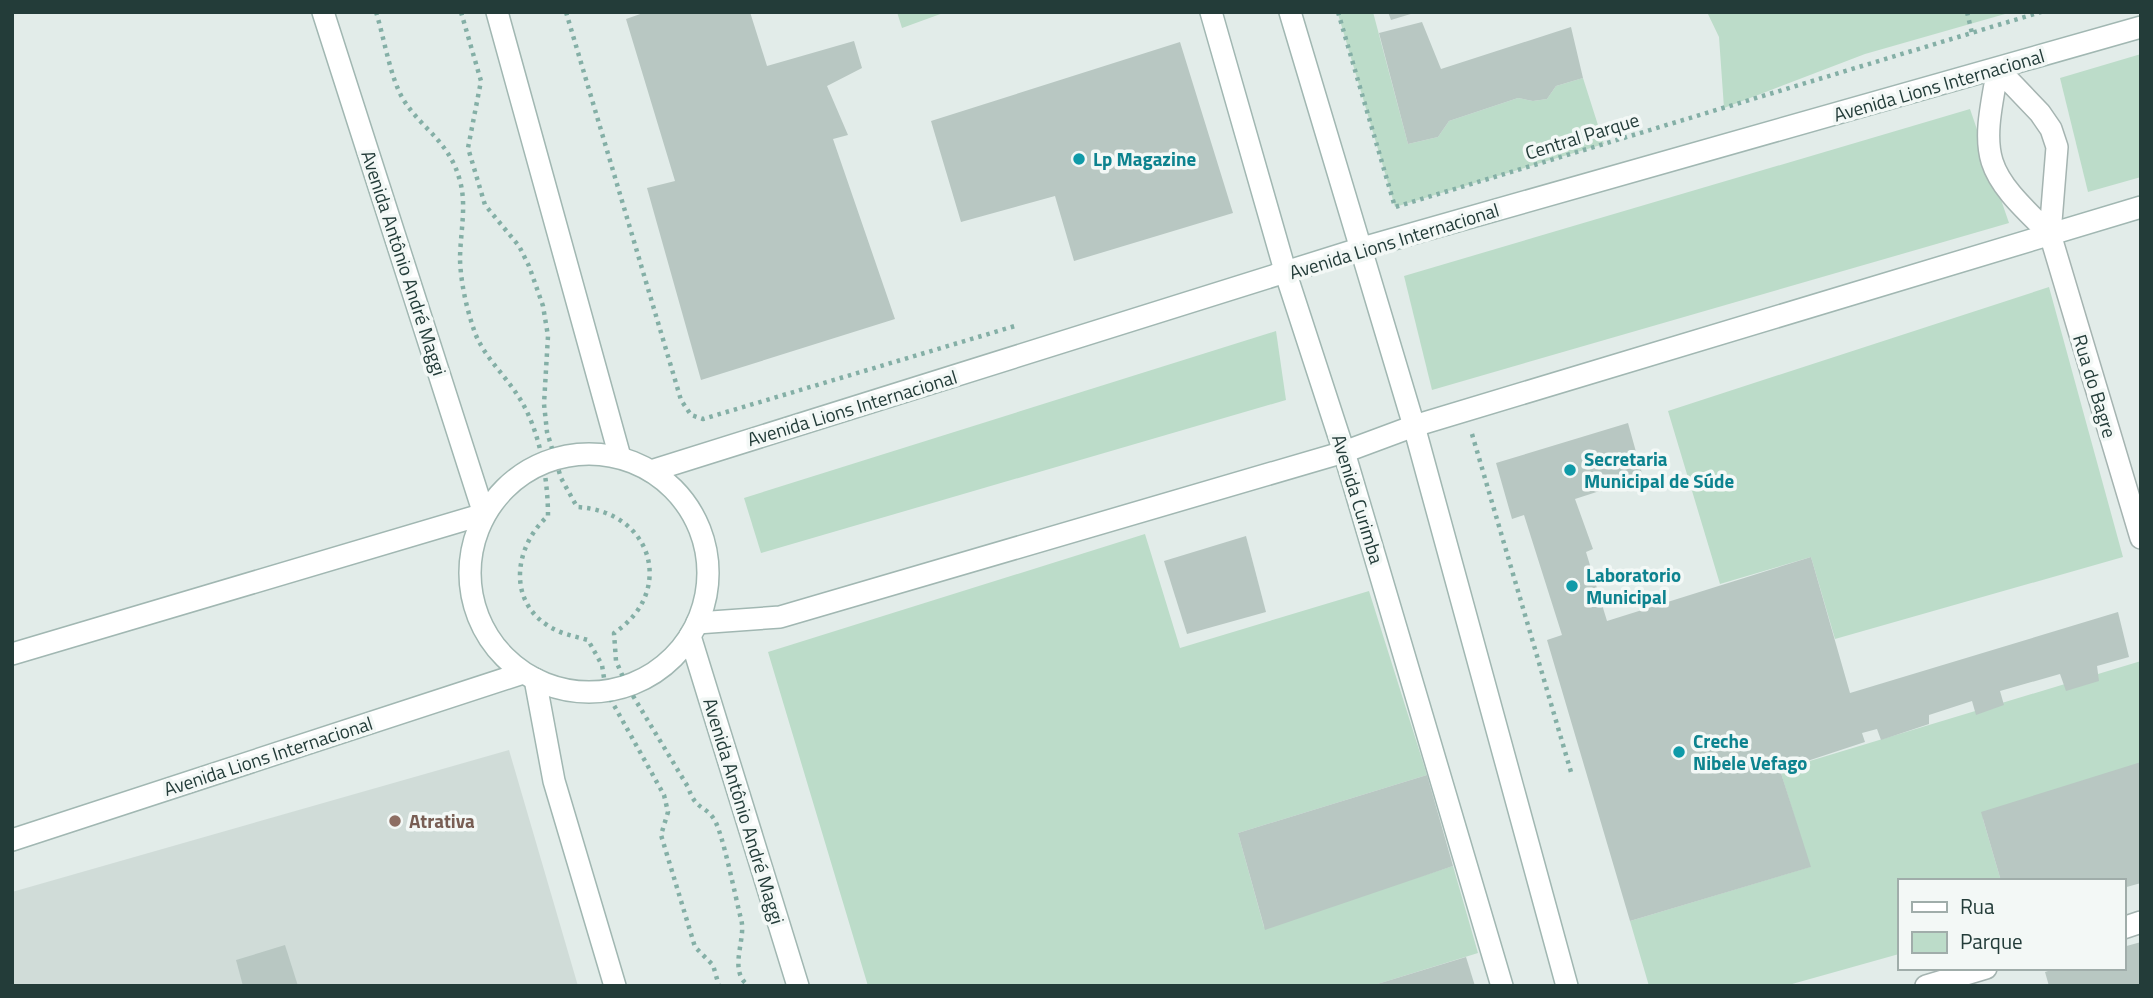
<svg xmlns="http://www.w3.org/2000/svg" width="2153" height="998" viewBox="0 0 2153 998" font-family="'Titillium Web',sans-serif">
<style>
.built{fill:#d0dcd8}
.green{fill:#bcdcc9}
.building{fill:#b8c7c2}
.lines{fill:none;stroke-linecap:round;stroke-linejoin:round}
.street-casing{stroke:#a5b4b1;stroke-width:24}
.secondary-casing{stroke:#a1b7b2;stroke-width:24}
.path{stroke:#84afa6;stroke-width:4.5;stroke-dasharray:3.5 5;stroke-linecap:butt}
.street{stroke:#fff;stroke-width:21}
.secondary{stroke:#fff;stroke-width:21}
.culture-dot{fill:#0f9aa8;stroke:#f3f8f6;stroke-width:2.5}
.education-dot{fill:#8d6e63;stroke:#f3f8f6;stroke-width:2.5}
.labels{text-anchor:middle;stroke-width:7;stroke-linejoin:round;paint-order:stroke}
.street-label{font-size:19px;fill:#233c39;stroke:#f3f8f6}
.culture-label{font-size:19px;font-weight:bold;fill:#0d838f;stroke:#f3f8f6;text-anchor:start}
.education-label{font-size:19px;font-weight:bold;fill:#785e54;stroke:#f3f8f6;text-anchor:start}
</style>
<rect width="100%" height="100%" fill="#e2ece9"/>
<polygon class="built" points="509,750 578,986 12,986 12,892"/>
<g class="green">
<polygon points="897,12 946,12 902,28"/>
<polygon points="1373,12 1408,144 1438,137 1449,121 1518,98 1533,101 1547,99 1556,86 1583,78 1604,144 1395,207 1338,14"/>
<polygon points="1707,12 2012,12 1865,54 1724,108 1719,37"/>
<polygon points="2141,54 2141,177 2088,192 2060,78"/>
<polygon points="1970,109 2009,223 1432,390 1404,276"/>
<polygon points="2049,287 2123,557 1835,639 1811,557 1720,584 1668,411"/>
<polygon points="1276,331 1286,400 761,553 744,498"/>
<polygon points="1145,534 1180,648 1369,591 1427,775 1238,833 1264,927 1453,866 1478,953 1371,986 868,986 768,652"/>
<polygon points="2141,661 2141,763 1983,819 2001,881 1899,881 1899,954 1785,986 1649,986 1630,921 1810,867 1780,770"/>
</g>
<g class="building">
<polygon points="646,12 750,12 767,66 854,41 862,68 827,86 848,135 833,139 895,319 701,380 647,188 675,181 626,19"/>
<polygon points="1388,12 1414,12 1414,13 1391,20"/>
<polygon points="1422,22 1441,69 1571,27 1583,78 1556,86 1547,99 1533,101 1518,98 1449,121 1438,137 1408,144 1379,33"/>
<polygon points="1180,42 1233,213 1074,261 1055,196 961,222 931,121"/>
<polygon points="1628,423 1643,477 1575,499 1593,549 1586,552 1607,621 1811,557 1850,693 2118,612 2129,657 2097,666 2099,681 2066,691 2060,674 2000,691 2004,705 1976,715 1972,701 1929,715 1929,724 1881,740 1877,729 1862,733 1865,742 1780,770 1811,867 1630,921 1547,640 1562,635 1524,515 1512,519 1496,463"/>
<polygon points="1246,536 1266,612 1187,634 1164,561"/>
<polygon points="2141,762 2141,883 2123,888 2123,881 2001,881 1981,812"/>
<polygon points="1427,775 1453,866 1265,930 1238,833"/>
<polygon points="2141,942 2141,986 2049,986 2045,972 2057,968 2123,968 2123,947"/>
<polygon points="285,945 298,986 243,986 236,960"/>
<polygon points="1466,957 1475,986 1374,986 1374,985"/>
</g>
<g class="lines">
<g class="street-casing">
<g id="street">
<path d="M 2050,234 C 1983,170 1980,160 1998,69 L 2040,113 L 2051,129 L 2057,147 L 2050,234 L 2141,538"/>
<polyline points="2123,928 2141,922"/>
<polyline points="1926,986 1986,968"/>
</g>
</g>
<g class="secondary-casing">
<g id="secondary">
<polyline points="323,12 484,514"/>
<polyline points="497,12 620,457"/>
<polyline points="1211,12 1286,274 1344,452 1502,986"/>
<polyline points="1290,12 1414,426 1567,986"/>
<circle cx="589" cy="573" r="119"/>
<polyline points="651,471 1362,248 2141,27"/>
<polyline points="697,623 780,617 1344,452 1414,426 2141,207"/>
<polyline points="690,636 798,986"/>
<polyline points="12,654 484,514"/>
<polyline points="535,679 554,781 615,986"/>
<polyline points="12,840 523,673"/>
</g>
</g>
<g class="path">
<path d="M 376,12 C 384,37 390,77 403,99 C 422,130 449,140 460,181 C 467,206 460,234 460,260 C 461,285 467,310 475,333 C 485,358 506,376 520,399 C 540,431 548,479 548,516 C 516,544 506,598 547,625 C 560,634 574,636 588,640 L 602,665 L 606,691 L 664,795 L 668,812 L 661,835 L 695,947 L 713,965 L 719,986"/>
<path d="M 461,12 L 481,81 L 468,148 L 485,205 L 519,246 L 529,266 L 543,306 L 548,336 L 544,404 L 547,432 L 561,478 L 577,507 C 653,511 676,592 614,633 L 616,661 L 627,686 L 688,787 C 696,811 704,804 714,819 C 723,833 736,900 741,919 C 747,939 727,971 749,986"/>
<polyline points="566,12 681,400 691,415 703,419 1015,326"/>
<polyline points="1338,12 1395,207 2041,12"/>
<polyline points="1967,12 1972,33"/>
<polyline points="1472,434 1571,772"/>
</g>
<use href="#street" class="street"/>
<use href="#secondary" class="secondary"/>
</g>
<g class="culture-dot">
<circle cx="1079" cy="159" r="7"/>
<circle cx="1570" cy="470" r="7"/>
<circle cx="1572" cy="586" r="7"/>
<circle cx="1679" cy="752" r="7"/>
</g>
<circle class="education-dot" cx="395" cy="821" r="7"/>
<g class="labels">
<g class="street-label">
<text transform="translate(1939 85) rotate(-16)" y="7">Avenida Lions Internacional</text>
<text transform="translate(1582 136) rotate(-17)" y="7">Central Parque</text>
<text transform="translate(1394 241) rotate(-17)" y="7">Avenida Lions Internacional</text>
<text transform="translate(404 263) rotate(72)" y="7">Avenida Antônio André Maggi</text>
<text transform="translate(2095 386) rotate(73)" y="7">Rua do Bagre</text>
<text transform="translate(852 408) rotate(-17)" y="7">Avenida Lions Internacional</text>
<text transform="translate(1358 499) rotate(73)" y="7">Avenida Curimba</text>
<text transform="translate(268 756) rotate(-18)" y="7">Avenida Lions Internacional</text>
<text transform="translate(744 811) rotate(73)" y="7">Avenida Antônio André Maggi</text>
</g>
<g class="culture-label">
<text x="1093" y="166">Lp Magazine</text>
<text x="1584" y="466">Secretaria<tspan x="1584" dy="22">Municipal de Súde</tspan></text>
<text x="1586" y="582">Laboratorio<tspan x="1586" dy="22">Municipal</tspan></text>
<text x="1693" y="748">Creche<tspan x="1693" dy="22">Nibele Vefago</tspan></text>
</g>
<g class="education-label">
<text x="409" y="828">Atrativa</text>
</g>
</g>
<rect width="2153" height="998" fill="none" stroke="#233c39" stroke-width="28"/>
<rect x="1898" y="879" width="228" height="91" fill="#f3f8f6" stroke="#a0adaa" stroke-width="2"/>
<rect x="1912" y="902" width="35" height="10" fill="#ffffff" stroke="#a0adaa" stroke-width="2"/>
<text x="1960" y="914" font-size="21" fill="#233c39">Rua</text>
<rect x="1912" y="932" width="35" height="21" fill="#bcdcc9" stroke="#a0adaa" stroke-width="2"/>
<text x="1960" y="949" font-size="21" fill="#233c39">Parque</text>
</svg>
